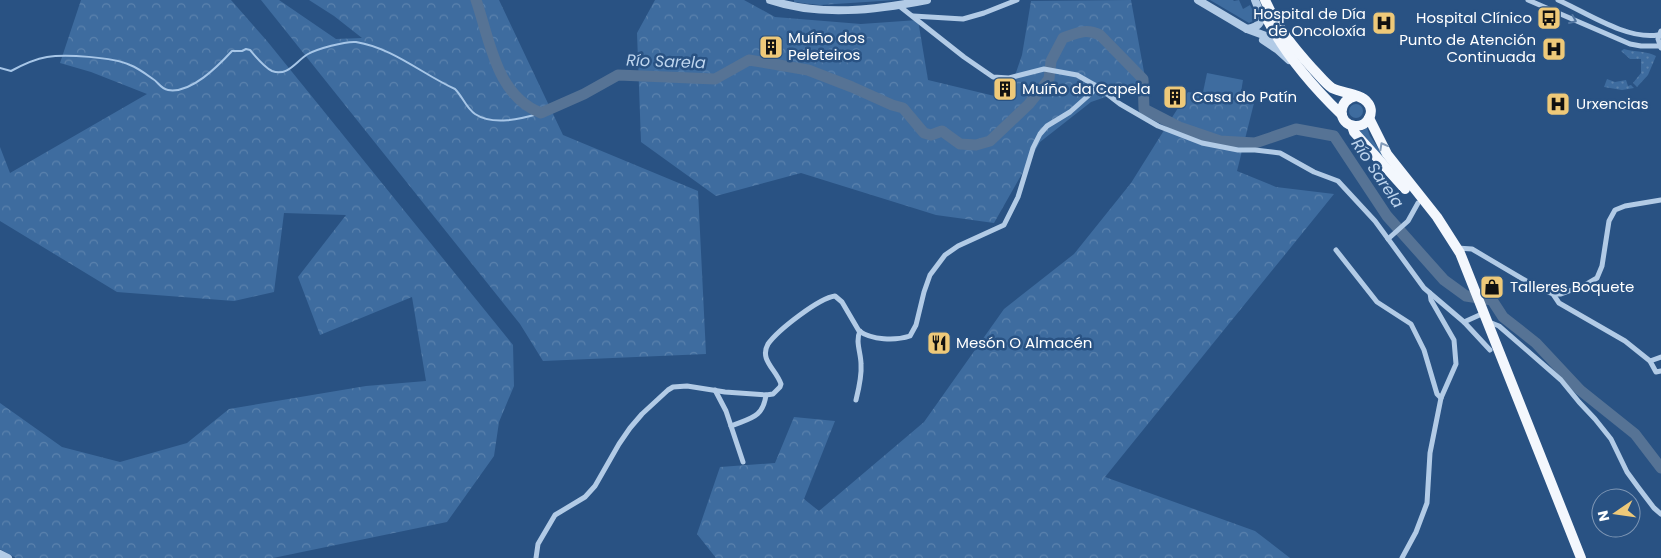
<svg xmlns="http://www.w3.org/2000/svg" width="1661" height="558" viewBox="0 0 1661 558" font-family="Poppins,sans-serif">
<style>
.grass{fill:url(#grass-dots)}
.forest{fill:url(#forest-crowns)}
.garden{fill:#3e6c9f}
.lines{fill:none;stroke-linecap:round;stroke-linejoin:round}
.stream{stroke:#a7c6e7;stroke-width:2}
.river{stroke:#567395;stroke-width:11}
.minor{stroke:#b2cbe6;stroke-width:5}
.tertiary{stroke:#b2cbe6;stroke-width:8}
.primary{stroke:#f3f7fd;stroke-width:10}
.oneway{stroke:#5276a1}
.oneway2{stroke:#849cba}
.labels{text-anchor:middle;stroke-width:5;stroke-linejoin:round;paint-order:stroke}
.poi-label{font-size:15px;fill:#fff;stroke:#295283;text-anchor:start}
.water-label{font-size:16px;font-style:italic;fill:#bed5ee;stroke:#295283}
</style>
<defs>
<pattern id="grass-dots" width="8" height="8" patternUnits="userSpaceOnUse" patternTransform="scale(1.25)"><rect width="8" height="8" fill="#3e6c9f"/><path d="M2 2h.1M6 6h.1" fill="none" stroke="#5b82ad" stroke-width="1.8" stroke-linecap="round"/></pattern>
<pattern id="forest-crowns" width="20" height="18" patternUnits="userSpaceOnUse" patternTransform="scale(1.25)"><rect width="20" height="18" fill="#3e6c9f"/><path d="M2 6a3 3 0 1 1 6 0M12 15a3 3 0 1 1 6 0" fill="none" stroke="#5b82ad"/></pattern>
</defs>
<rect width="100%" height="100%" fill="#295283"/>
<g class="grass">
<path d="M 1624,49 C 1634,52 1648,51 1656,56 L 1648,75 L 1637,87 L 1633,83 L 1641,73 L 1641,59 L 1630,59 L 1621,51 Z"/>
<polygon points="1607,79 1615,82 1626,80 1628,86 1631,85 1634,88 1622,90 1604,87"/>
</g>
<g class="forest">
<polygon points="81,0 231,0 267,41 513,345 514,386 499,422 494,456 447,522 273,558 16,558 0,549 0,403 62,447 120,462 187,443 229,409 366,386 426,381 412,297 320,335 298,277 346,215 284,213 274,292 234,301 117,292 0,221 0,147 10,173 147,94 91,72 60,63"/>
<polygon points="261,0 279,0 336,39 362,38 334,16 309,0 499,0 563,135 698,191 706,354 543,361 520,324"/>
<polygon points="655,0 744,0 775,17 861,24 918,20 928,80 1007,99 1022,55 1031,1 1131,0 1146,83 1091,102 1040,142 994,223 936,215 801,173 716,196 641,142 637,33"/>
<polygon points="794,0 896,0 820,5 794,2"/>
<polygon points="1188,92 1254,103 1237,171 1276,187 1334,194 1105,477 1255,531 1290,558 716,558 697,534 720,467 775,463 794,417 835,421 804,499 819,511 924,422 1004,309 1074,254 1131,183"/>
</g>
<g class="garden">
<polygon points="1210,0 1233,0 1234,1 1239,0 1243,9 1250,5 1255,15 1255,20 1249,23"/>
<polygon points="1207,73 1243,80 1240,99 1203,92"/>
<circle cx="1356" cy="111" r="7"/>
<polygon points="1367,128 1370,136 1394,171 1359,132"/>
</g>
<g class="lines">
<path class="stream" d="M 0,68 L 11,71 C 22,65 35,59 47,57 C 65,54 113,57 130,65 C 138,68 146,74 153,79 C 158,82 161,89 168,90 C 191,94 218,66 232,51 L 242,51 L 246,49 L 250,50 C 256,57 264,67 272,71 C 288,77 296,61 308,54 C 317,49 345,41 356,42 C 393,48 422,74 455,89 C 463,97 466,108 475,114 C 493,126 521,119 541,113"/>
<path class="river" d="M 476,0 C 490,40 496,96 541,113 L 584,94 L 618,75 L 715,79 L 749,60 L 808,70 L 852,87 L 892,105 L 903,108 L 924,133 L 931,135 L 942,131 L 960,144 L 976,145 L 990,141 L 1029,104 L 1049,79 L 1051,61 L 1063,38 C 1077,33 1086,28 1100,35 L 1143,79 L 1144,109 L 1179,127 L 1220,141 L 1255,143 L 1296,129 L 1334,136 L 1387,216 L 1444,280 L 1466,296 L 1492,300 L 1503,317 L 1536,343 L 1580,390 L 1635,434 L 1661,468"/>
<g class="minor">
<polyline points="1528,0 1630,44 1641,46 1660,46"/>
<path d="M 1558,0 C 1587,13 1627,40 1658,35"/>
<polyline points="898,5 964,57 993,77 1009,78 1044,69 1077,75 1098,87 1120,104 1158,126 1202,143 1238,150 1255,150 1280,153 1314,172 1338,181 1375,221 1424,288 1464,322 1490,350"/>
<polyline points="913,16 963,19 984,13 1017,0"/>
<polyline points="1661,31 1658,39 1661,48"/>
<polyline points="1388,239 1408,221 1418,203"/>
<polyline points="1457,248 1472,249 1538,288 1553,294 1561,294 1585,285 1597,278 1602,266 1609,221 1615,210 1625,206 1661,200"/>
<polyline points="1336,250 1377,302 1411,324 1424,350 1437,394 1441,398"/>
<polyline points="1553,294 1559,303 1625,341 1650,361 1656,372 1661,371"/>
<polyline points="1464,322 1484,313"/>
<polyline points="1489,322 1499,326 1561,380 1579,402 1595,419 1611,439 1627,472 1638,487 1654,508 1661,514"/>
<polyline points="1650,361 1661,357"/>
<polyline points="715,390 726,411 743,462"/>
<path d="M 856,400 C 859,388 862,376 861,364 C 861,353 855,341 860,331"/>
<path d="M 731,426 C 750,418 763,418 766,395"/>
<path d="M 536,558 L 538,544 L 555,515 L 585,497 L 595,486 L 619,444 L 630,428 L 642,414 L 668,390 L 673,387 L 687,386 L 725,392 L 766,395 L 773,394 L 780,387 L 781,384 C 776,369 759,360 768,344 C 778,330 819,298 835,296 L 842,302 L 859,331 C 872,340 895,341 910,336 L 916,325 L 924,292 L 930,275 L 945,255 L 958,246 L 1004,225 L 1018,197 L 1033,148 L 1040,134 L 1047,126 L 1070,112 L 1098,87"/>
<polyline points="1402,558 1416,532 1427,503 1430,453 1441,398 1456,364 1454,340 1431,300 1430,293"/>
</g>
<g class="tertiary">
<path d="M 770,0 C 820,17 876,10 927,0"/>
<polyline points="1198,0 1247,29 1282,42"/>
<path d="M 1247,29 C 1268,26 1260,13 1255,0"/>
<polyline points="1263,40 1278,50 1289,60"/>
<polyline points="0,554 8,558"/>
</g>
<g class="primary">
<path d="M 1265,0 C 1277,27 1293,47 1313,69 C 1319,75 1325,83 1332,88 C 1342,93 1361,94 1367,102 C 1376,111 1368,127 1355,126 C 1337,125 1337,99 1356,96"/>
<path d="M 1268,21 C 1287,57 1313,87 1342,115"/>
<polyline points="1369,118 1387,154 1437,217 1460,253 1581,558"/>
<polyline points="1352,126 1354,132 1405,189"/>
</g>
</g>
<defs><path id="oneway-chevron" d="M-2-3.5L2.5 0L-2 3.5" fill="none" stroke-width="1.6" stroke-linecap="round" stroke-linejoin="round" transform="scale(1.25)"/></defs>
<use class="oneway" href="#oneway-chevron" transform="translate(1573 20) rotate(23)"/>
<use class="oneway2" href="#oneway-chevron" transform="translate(1383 146) rotate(-119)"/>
<defs>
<g id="bus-square" transform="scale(1.25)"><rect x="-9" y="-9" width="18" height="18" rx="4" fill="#eec979" stroke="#295283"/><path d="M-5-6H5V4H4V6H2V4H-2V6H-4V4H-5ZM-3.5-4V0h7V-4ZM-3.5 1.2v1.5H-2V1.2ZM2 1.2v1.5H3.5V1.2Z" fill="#111"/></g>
<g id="hospital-square" transform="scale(1.25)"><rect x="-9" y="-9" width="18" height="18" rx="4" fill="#eec979" stroke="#295283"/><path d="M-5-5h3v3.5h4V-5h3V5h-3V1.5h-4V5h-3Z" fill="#111"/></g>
<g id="building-square" transform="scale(1.25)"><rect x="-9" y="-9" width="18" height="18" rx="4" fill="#eec979" stroke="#295283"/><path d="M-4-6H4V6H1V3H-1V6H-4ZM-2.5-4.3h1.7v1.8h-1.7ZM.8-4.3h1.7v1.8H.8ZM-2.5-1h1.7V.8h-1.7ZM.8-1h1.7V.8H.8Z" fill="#111"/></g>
<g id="shop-square" transform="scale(1.25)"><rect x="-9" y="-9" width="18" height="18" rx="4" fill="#eec979" stroke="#295283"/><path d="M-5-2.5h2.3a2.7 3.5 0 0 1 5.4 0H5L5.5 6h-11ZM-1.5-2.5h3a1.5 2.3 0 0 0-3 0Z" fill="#111"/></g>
<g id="restaurant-square" transform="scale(1.25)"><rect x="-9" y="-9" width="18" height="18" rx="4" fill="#eec979" stroke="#295283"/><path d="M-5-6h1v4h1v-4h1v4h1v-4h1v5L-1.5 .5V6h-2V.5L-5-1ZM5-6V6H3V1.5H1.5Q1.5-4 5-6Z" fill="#111"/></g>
</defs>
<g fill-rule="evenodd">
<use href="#bus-square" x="1549" y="18"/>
<use href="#hospital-square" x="1384" y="23"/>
<use href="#building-square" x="771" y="47"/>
<use href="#hospital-square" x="1554" y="49"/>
<use href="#building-square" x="1005" y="89"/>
<use href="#building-square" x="1175" y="97"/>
<use href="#hospital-square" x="1558" y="104"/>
<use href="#shop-square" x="1492" y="287"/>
<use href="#restaurant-square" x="939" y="343"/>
</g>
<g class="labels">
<g class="poi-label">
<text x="1366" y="19" text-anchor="end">Hospital de Día<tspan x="1366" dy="17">de Oncoloxía</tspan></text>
<text x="1532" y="23" text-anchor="end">Hospital Clínico</text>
<text x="788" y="43">Muíño dos<tspan x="788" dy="17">Peleteiros</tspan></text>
<text x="1536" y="45" text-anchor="end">Punto de Atención<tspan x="1536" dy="17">Continuada</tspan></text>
<text x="1022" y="94">Muíño da Capela</text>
<text x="1192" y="102">Casa do Patín</text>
<text x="1576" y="109">Urxencias</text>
<text x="1510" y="292">Talleres Boquete</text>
<text x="956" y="348">Mesón O Almacén</text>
</g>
<g class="water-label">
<text transform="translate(666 61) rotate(2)" y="6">Río Sarela</text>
<text transform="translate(1378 173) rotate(56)" y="6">Río Sarela</text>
</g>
</g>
<g transform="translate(1616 513) rotate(257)"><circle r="24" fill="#295283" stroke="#7f97b5"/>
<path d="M0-4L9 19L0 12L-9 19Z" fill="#eec979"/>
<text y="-8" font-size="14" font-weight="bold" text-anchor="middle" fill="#ffffff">N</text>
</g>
</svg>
